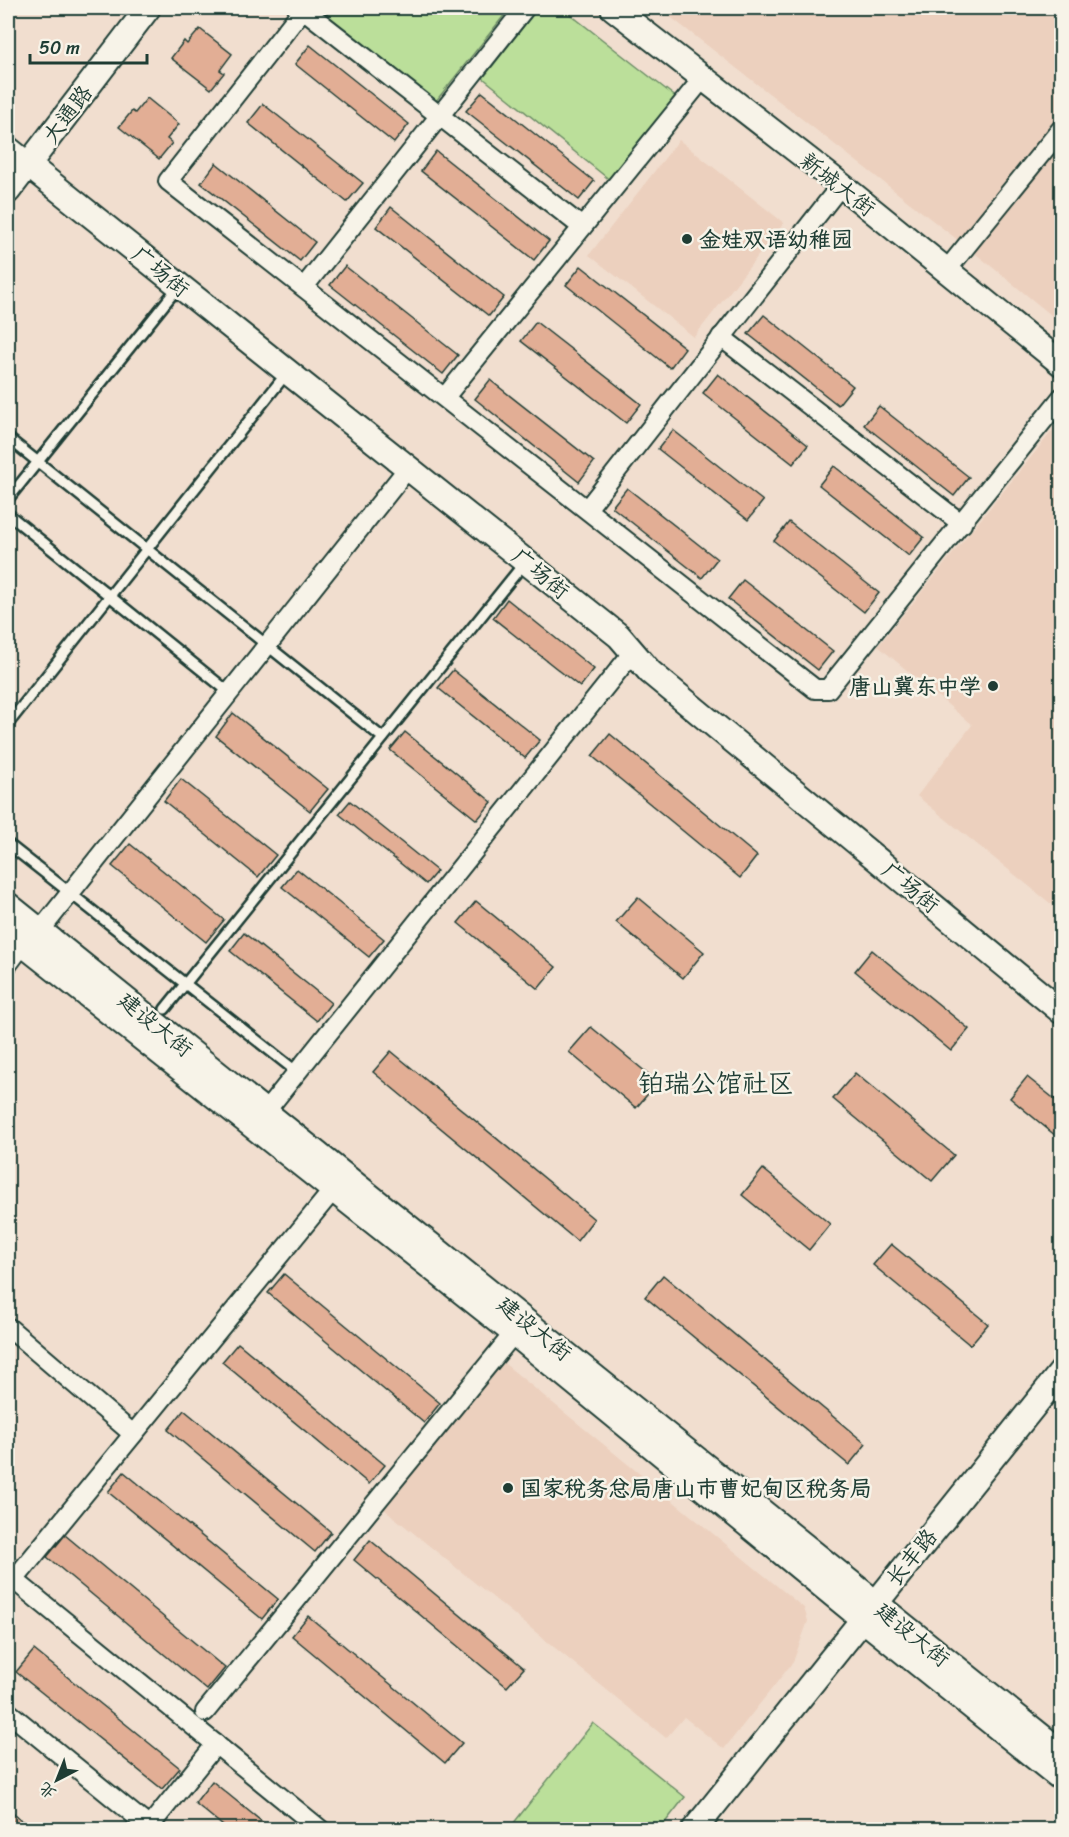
<svg xmlns="http://www.w3.org/2000/svg" width="1069" height="1837" viewBox="0 0 1069 1837" font-family="Sriracha,'LXGW WenKai TC',sans-serif">
<style>
.built{fill:#ecd0be}
.green{fill:#bbdf9a;stroke:#6d8e67;stroke-width:1.5}
.building{fill:#e2ae95;stroke:#1f3d34;stroke-width:1.5}
.lines{fill:none;stroke-linecap:round;stroke-linejoin:round}
.lane-casing{stroke:#1f3d34;stroke-width:14}
.street-casing{stroke:#1f3d34;stroke-width:22}
.secondary-casing{stroke:#1f3d34;stroke-width:28}
.lane{stroke:#f7f3e8;stroke-width:9}
.street{stroke:#f7f3e8;stroke-width:18}
.secondary{stroke:#f7f3e8;stroke-width:24}
.poi-dot{fill:#1f3d34;stroke:#f7f3e8;stroke-width:2}
.labels{text-anchor:middle;stroke-width:5;stroke-linejoin:round;paint-order:stroke}
.street-label{font-size:22px;fill:#1f3d34;stroke:#f7f3e8}
.poi-label{font-size:22px;font-weight:bold;fill:#1f3d34;stroke:#f7f3e8;text-anchor:start}
.quarter-label{font-size:26px;fill:#1f3d34;stroke:#f7f3e8}
</style>
<rect width="100%" height="100%" fill="#f1decf"/>
<filter id="ink" filterUnits="userSpaceOnUse"><feTurbulence type="fractalNoise" baseFrequency=".0167" numOctaves="2"/><feDisplacementMap in="SourceGraphic" scale="12" xChannelSelector="R" yChannelSelector="G"/><feConvolveMatrix kernelMatrix="1 2 1 2 8 2 1 2 1" color-interpolation-filters="sRGB"/></filter>
<g filter="url(#ink)">
<g class="built">
<polygon points="659,8 1061,8 1061,323 981,258"/>
<polygon points="679,140 784,223 694,337 589,255"/>
<polygon points="1061,420 1061,912 917,796 972,725 878,646"/>
<polygon points="499,1359 804,1608 808,1621 793,1662 724,1749 684,1717 666,1738 379,1505"/>
</g>
<g class="green">
<polygon points="318,8 510,8 436,101"/>
<polygon points="538,8 562,8 677,98 611,181 483,78"/>
<polygon points="593,1723 685,1797 660,1829 509,1829"/>
</g>
<g class="building">
<polygon points="200,29 232,54 220,70 224,73 211,89 171,58 184,41 187,44"/>
<polygon points="310,45 409,124 394,143 295,64"/>
<polygon points="482,92 594,181 579,200 466,111"/>
<polygon points="147,98 179,124 167,139 172,143 159,159 119,127 132,111 135,113"/>
<polygon points="263,104 363,183 347,202 248,123"/>
<polygon points="436,151 549,241 534,260 421,171"/>
<polygon points="216,163 315,242 300,261 201,183"/>
<polygon points="391,207 504,297 489,316 376,227"/>
<polygon points="345,266 458,355 443,374 330,285"/>
<polygon points="581,266 685,348 670,368 566,285"/>
<polygon points="764,315 853,386 838,405 748,334"/>
<polygon points="536,322 641,404 626,423 521,341"/>
<polygon points="718,374 808,445 793,464 703,393"/>
<polygon points="490,380 594,462 579,482 475,399"/>
<polygon points="879,406 969,477 954,496 864,425"/>
<polygon points="673,430 763,501 748,520 658,449"/>
<polygon points="834,466 924,537 909,556 819,485"/>
<polygon points="627,488 717,559 702,578 612,507"/>
<polygon points="789,522 879,593 864,612 774,541"/>
<polygon points="743,580 833,651 818,670 728,599"/>
<polygon points="507,599 594,669 580,687 493,618"/>
<polygon points="453,670 540,740 525,758 438,688"/>
<polygon points="233,713 328,789 310,811 216,736"/>
<polygon points="405,732 492,802 477,820 390,750"/>
<polygon points="610,734 757,856 740,878 592,756"/>
<polygon points="181,779 276,855 258,877 164,801"/>
<polygon points="350,801 437,871 426,884 339,814"/>
<polygon points="130,844 224,920 206,942 112,866"/>
<polygon points="297,869 384,939 369,957 282,887"/>
<polygon points="638,897 704,952 683,978 616,922"/>
<polygon points="476,901 556,967 538,989 458,923"/>
<polygon points="244,933 331,1003 317,1021 230,951"/>
<polygon points="872,950 969,1029 951,1051 855,971"/>
<polygon points="591,1027 658,1082 636,1108 569,1052"/>
<polygon points="391,1051 594,1219 577,1241 373,1072"/>
<polygon points="855,1073 954,1155 932,1181 833,1099"/>
<polygon points="1027,1077 1062,1105 1062,1141 1010,1098"/>
<polygon points="763,1169 830,1224 809,1250 742,1195"/>
<polygon points="891,1244 988,1324 970,1345 873,1265"/>
<polygon points="284,1274 440,1403 424,1423 268,1293"/>
<polygon points="663,1275 866,1444 849,1465 645,1297"/>
<polygon points="238,1343 385,1465 369,1484 222,1362"/>
<polygon points="184,1410 331,1532 315,1552 168,1430"/>
<polygon points="124,1472 278,1599 262,1619 108,1492"/>
<polygon points="65,1535 225,1668 207,1690 47,1557"/>
<polygon points="370,1540 524,1668 507,1687 354,1560"/>
<polygon points="308,1616 462,1743 445,1763 292,1636"/>
<polygon points="34,1650 180,1768 162,1789 16,1672"/>
<polygon points="212,1781 272,1830 228,1830 195,1803"/>
<polygon points="8,1809 33,1830 8,1830"/>
</g>
<g class="lines">
<g class="lane-casing">
<g id="lane">
<polyline points="8,438 383,738"/>
<polyline points="8,499 179,286"/>
<polyline points="8,514 230,693"/>
<polyline points="8,724 286,374"/>
<polyline points="8,844 297,1072"/>
<polyline points="165,1009 525,562"/>
</g>
</g>
<g class="street-casing">
<g id="street">
<polyline points="582,227 303,9 168,181 815,689 828,689 1062,397"/>
<polyline points="946,271 1062,128"/>
<polyline points="304,287 525,8"/>
<polyline points="721,337 962,524"/>
<polyline points="445,397 703,78"/>
<polyline points="587,509 841,185"/>
<polyline points="40,931 408,468"/>
<polyline points="8,964 23,944"/>
<polyline points="266,1111 633,652"/>
<polyline points="8,1327 133,1434"/>
<polyline points="8,1575 321,1830"/>
<polyline points="14,1580 333,1190"/>
<polyline points="8,1712 153,1830"/>
<polyline points="205,1712 514,1333"/>
<polyline points="149,1827 216,1744"/>
</g>
</g>
<g class="secondary-casing">
<g id="secondary">
<polyline points="613,8 841,185 1062,364"/>
<polyline points="8,149 619,636 650,672 1062,1012"/>
<polyline points="8,191 148,8"/>
<polyline points="8,905 1062,1753"/>
<polyline points="8,932 514,1333 875,1629 1062,1779"/>
<polyline points="694,1830 1062,1371"/>
</g>
</g>
<use href="#lane" class="lane"/>
<use href="#street" class="street"/>
<use href="#secondary" class="secondary"/>
</g>
</g>
<g class="poi-dot">
<circle cx="687" cy="239" r="6"/>
<circle cx="993" cy="686" r="6"/>
<circle cx="508" cy="1488" r="6"/>
</g>
<g class="labels">
<g class="street-label">
<text transform="translate(67 114) rotate(-53)" y="8">大通路</text>
<text transform="translate(838 184) rotate(38)" y="8">新城大街</text>
<text transform="translate(161 271) rotate(39)" y="8">广场街</text>
<text transform="translate(541 573) rotate(39)" y="8">广场街</text>
<text transform="translate(911 887) rotate(39)" y="8">广场街</text>
<text transform="translate(156 1024) rotate(39)" y="8">建设大街</text>
<text transform="translate(535 1328) rotate(39)" y="8">建设大街</text>
<text transform="translate(911 1557) rotate(-51)" y="8">长丰路</text>
<text transform="translate(913 1634) rotate(39)" y="8">建设大街</text>
</g>
<g class="poi-label">
<text x="699" y="247">金娃双语幼稚园</text>
<text x="981" y="694" text-anchor="end">唐山冀东中学</text>
<text x="520" y="1496">国家税务总局唐山市曹妃甸区税务局</text>
</g>
<g class="quarter-label">
<text x="716" y="1092">铂瑞公馆社区</text>
</g>
</g>
<rect width="1069" height="1837" fill="none" stroke="#f7f3e8" stroke-width="30"/>
<rect x="15" y="15" width="1039" height="1807" fill="none" stroke="#1f3d34" stroke-width="2" filter="url(#ink)"/>
<g transform="translate(57 1780) rotate(222)" stroke="#f7f3e8" stroke-width="4.5" paint-order="stroke">
<path d="M0-4.5L10 22L0 15L-10 22Z" fill="#1f3d34"/>
<text y="-9" font-size="16" font-weight="bold" text-anchor="middle" fill="#1f3d34">北</text>
</g>
<path d="M30 54v9h117v-9" fill="none" stroke="#1f3d34" stroke-width="3"/>
<text x="39" y="54" font-size="18" fill="#1f3d34" stroke="#f7f3e8" stroke-width="4.5" paint-order="stroke">50 m</text>
</svg>
